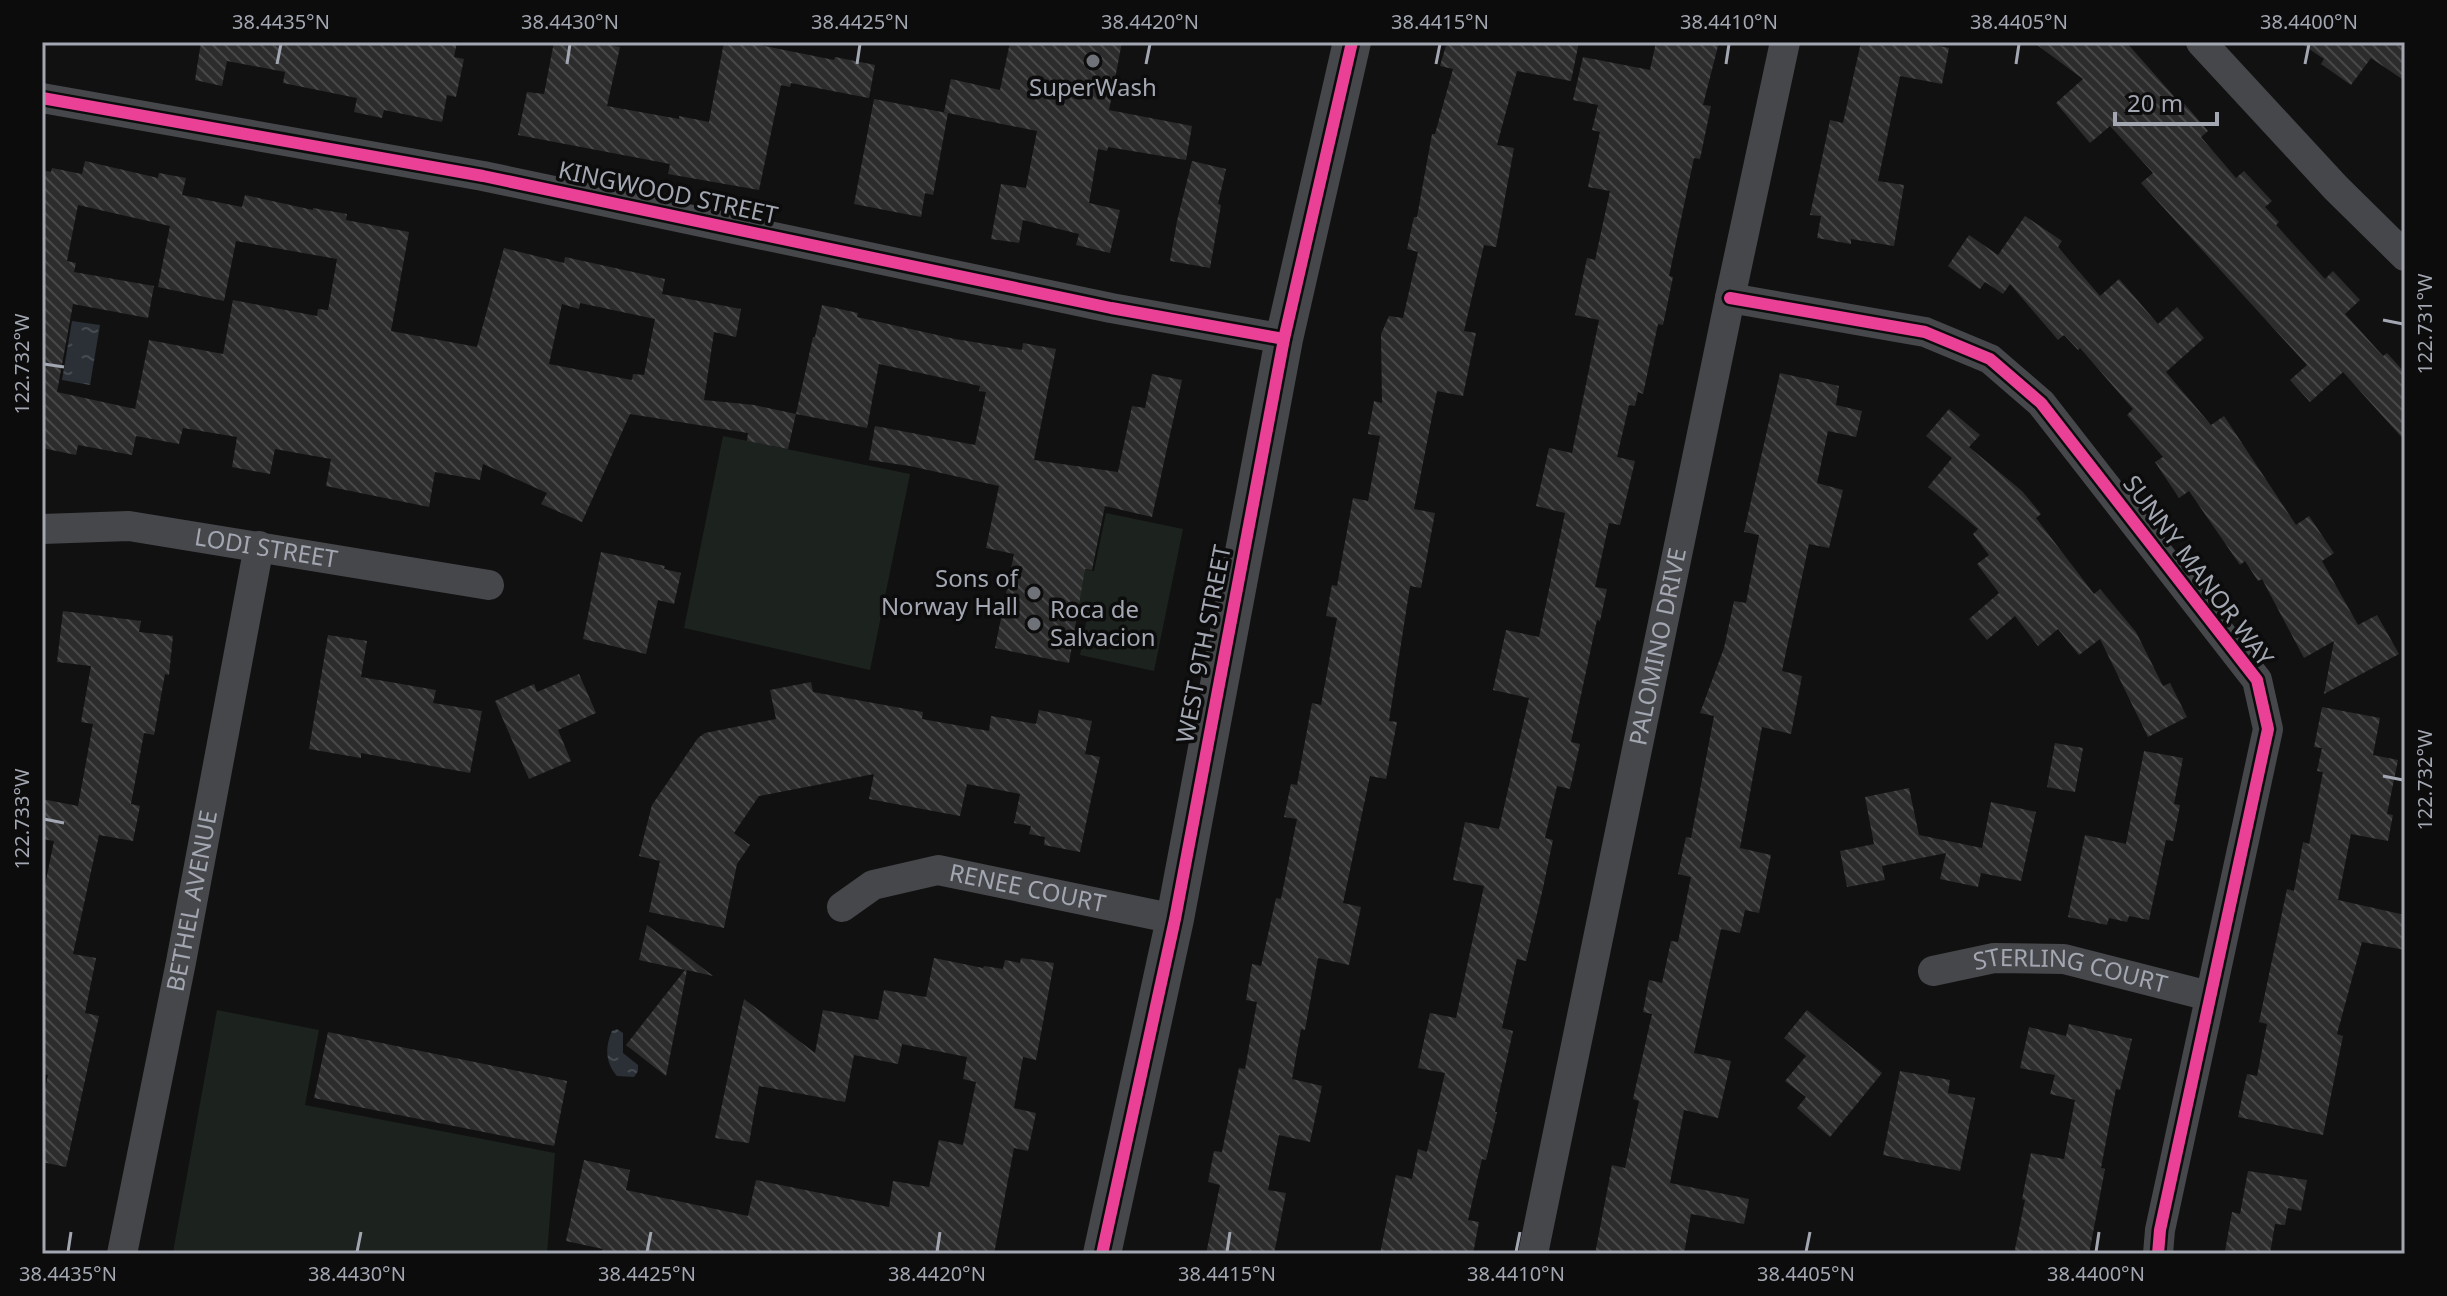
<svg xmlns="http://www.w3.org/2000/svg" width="2447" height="1296" viewBox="0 0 2447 1296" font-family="'Noto Sans',sans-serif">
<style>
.green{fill:#1c221d}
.water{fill:url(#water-ripples)}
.building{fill:url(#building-back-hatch);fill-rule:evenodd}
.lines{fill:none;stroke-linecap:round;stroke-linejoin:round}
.minor{stroke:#46474a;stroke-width:30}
.tertiary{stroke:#46474a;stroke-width:38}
.cycleway-casing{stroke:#0c0c0d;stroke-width:17}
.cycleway{stroke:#ea4096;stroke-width:12}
.ticks{fill:none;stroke:#a3a7b2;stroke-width:3}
.poi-dot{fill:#70727a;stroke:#0c0c0d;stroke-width:3}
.labels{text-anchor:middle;stroke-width:7;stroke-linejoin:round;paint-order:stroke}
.poi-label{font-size:24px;fill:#a3a7b2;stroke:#0c0c0d}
.street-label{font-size:24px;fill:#a3a7b2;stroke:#0c0c0d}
.neatline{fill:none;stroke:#a3a7b2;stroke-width:3}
.ticks-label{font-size:20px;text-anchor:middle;fill:#a3a7b2}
</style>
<defs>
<pattern id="water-ripples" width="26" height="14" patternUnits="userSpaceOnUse" patternTransform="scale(2)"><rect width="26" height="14" fill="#2a3036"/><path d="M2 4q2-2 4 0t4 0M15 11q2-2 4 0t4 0" fill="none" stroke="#464b51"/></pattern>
<pattern id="building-back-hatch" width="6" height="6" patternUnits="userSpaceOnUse" patternTransform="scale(2)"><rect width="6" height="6" fill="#2c2c2d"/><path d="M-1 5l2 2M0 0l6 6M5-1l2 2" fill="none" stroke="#474849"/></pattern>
</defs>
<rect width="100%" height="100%" fill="#111112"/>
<g class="green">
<polygon points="723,436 910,474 870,670 684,628"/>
<polygon points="1106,513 1183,529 1154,671 1080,655 1088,612 1067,608 1076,568 1094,571"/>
<polygon points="217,1010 319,1030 305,1105 555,1153 547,1254 173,1252"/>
</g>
<g class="water">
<polygon points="72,321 100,325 90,385 62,380"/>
<path d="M 617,1029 L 623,1033 L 623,1053 L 638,1065 L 638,1071 L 634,1077 L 617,1076 C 605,1062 605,1047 612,1031 Z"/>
</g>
<g class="building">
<polygon points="201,42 457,42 454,57 464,59 456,97 447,95 442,122 384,110 382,118 354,112 357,98 283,83 285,72 227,61 222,86 195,80"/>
<polygon points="554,42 595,42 620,47 607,106 679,119 679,116 709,122 724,42 744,42 834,60 835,57 875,65 869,98 791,83 790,87 781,85 759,190 668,174 670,164 518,135 527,92 544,94"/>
<polygon points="1010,42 1122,42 1109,110 1192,126 1186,160 1108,147 1107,151 1098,149 1089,203 1120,210 1110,253 1076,245 1079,234 1023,220 1019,243 991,239 1001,184 1026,188 1037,131 948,113 933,195 925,193 921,217 854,204 874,99 947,113 944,112 951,79 1000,90"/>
<polygon points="1447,42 1579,42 1571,81 1517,71 1497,145 1514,148 1496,247 1484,245 1464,331 1476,333 1463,396 1437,391 1414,509 1435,513 1421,588 1410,586 1389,721 1397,722 1386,779 1370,776 1343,903 1361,907 1349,965 1318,958 1305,1030 1301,1029 1292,1079 1322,1086 1310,1142 1279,1135 1268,1190 1286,1193 1274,1254 1206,1254 1220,1185 1208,1182 1214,1151 1222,1152 1239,1068 1245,1069 1257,1002 1246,1000 1252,964 1261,966 1276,898 1281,899 1297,819 1284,817 1291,784 1297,785 1312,703 1321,705 1337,618 1326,616 1332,585 1337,586 1353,498 1368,501 1380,436 1368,434 1374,401 1382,403 1381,334 1389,316 1403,318 1418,252 1407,249 1414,217 1417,217 1432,134 1435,134 1453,69 1440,66"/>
<polygon points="1656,42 1719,42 1703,105 1711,106 1700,159 1694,158 1669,276 1673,277 1663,325 1658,324 1643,394 1638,392 1635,406 1629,405 1617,457 1635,461 1620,525 1609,523 1595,587 1607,589 1600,621 1597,620 1571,742 1580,744 1570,789 1557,786 1545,838 1553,840 1543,888 1526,961 1517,959 1502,1028 1513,1031 1495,1112 1497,1112 1486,1160 1482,1159 1468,1220 1479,1222 1473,1254 1380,1254 1396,1175 1412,1179 1418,1149 1427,1152 1445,1073 1418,1068 1430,1013 1456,1018 1484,886 1453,880 1465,822 1499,829 1529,698 1493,690 1506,630 1539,637 1565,513 1536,506 1549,448 1572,453 1599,320 1575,315 1587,258 1595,260 1610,191 1588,187 1600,132 1592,130 1598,105 1573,100 1583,57 1650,70"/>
<polygon points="1861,42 1920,42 1949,48 1942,84 1900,76 1878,181 1904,185 1894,246 1851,239 1851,244 1817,238 1821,216 1810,215 1830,120 1843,123"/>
<polygon points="2033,42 2126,42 2180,103 2182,101 2208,131 2201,137 2236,178 2244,171 2272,201 2265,207 2279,222 2276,225 2325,279 2333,271 2360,300 2345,314 2383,356 2387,353 2405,373 2405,441 2343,372 2310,402 2290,380 2307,365 2141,183 2153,173 2110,126 2090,143 2056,103 2083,79"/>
<polygon points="2299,42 2405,42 2405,81 2371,58 2351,85 2321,64 2324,59"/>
<path d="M 85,161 L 158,178 L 159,173 L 186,178 L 182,195 L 242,207 L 245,195 L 313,210 L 313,208 L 347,214 L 346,220 L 409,232 L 391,331 L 477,347 L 504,248 L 564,263 L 565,257 L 665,279 L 662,294 L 741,309 L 736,337 L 714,332 L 704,400 L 754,405 L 796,414 L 788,449 L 747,441 L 748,433 L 630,414 L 582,522 L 541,504 L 547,493 L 483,464 L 480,480 L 435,472 L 429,507 L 326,486 L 331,459 L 275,449 L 270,474 L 232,467 L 237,437 L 183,428 L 179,444 L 136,436 L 132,455 L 78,445 L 76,455 L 42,448 L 42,170 L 51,172 L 52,168 L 82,174 ZM 78,205 L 170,226 L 158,287 L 224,301 L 236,241 L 337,259 L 328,310 L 318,309 L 317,316 L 233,300 L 223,354 L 149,340 L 135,409 L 57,392 L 73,304 L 148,318 L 154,286 L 74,272 L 76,263 L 67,261 ZM 580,303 L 655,319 L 644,375 L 633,374 L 632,380 L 549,364 L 562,304 L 579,309 Z"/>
<polygon points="1192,161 1226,169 1218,204 1221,205 1210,268 1170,261 1177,221"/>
<polygon points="2025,216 2062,241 2058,247 2100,296 2119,279 2158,324 2177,307 2204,338 2166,372 2211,425 2224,416 2296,525 2309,516 2334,553 2322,561 2358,625 2377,615 2399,654 2324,694 2334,641 2304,658 2262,579 2258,581 2245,561 2240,565 2189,491 2179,498 2155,462 2163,457 2127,415 2133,409 2080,348 2078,350 2064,335 2058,340 2010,284 2003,294 1985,282 1980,289 1948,266 1969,235 1998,255"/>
<polygon points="822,305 858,313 857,317 955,339 1022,350 1023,343 1056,349 1034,460 1118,472 1132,406 1145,408 1152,374 1182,380 1152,517 1105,506 1092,570 1085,569 1069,663 995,648 1014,554 986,548 999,486 910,466 869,460 875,426 975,445 986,392 979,391 980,386 879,364 867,428 796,414 813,337 815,337"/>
<polygon points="1780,373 1839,386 1836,405 1862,411 1856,437 1828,431 1817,483 1843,490 1829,548 1809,544 1782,671 1802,676 1791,734 1762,727 1740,848 1771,855 1759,913 1745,910 1740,933 1721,929 1694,1053 1731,1061 1718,1118 1684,1110 1670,1183 1749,1199 1744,1224 1691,1214 1684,1254 1595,1254 1612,1165 1625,1168 1639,1101 1633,1099 1652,1014 1643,1012 1649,980 1662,983 1671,941 1678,942 1691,877 1678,874 1686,837 1691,838 1714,716 1700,713 1724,648 1734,601 1746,603 1759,535 1744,532"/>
<polygon points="1949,409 1980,435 1969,447 2022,491 2041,514 2036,518 2094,594 2100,589 2136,632 2163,686 2170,683 2187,717 2148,737 2100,639 2079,655 2058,629 2038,646 2015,616 1987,640 1969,619 1999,593 1977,564 1989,555 1973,534 1978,529 1928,487 1952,458 1926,436"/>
<polygon points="601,552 665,566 664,569 681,573 674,604 658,600 646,654 583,639"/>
<polygon points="63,611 141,621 139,632 173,636 169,675 165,674 154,735 144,733 131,804 140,806 133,841 99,835 73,954 96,958 85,1013 99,1016 66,1167 42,1162 42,1104 48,1075 42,1074 42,900 54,841 42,839 42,799 78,806 93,724 81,722 91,666 57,662"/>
<polygon points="328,635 367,641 361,677 436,690 433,703 482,711 470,773 361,753 361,758 309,749"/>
<polygon points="579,674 596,713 558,730 571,761 529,779 495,701 534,684 537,692"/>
<polygon points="811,682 813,692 923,712 922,719 989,731 991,716 1036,724 1039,710 1092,721 1085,754 1100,757 1080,852 1044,845 1045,837 1029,834 1031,826 1014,823 1020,794 967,784 960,816 869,799 874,774 759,796 734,833 750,845 737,864 724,928 649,912 660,861 639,856 652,805 698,738 705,733 776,719 770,690"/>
<polygon points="2322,707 2380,718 2373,755 2398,760 2387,814 2393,815 2388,841 2351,834 2338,900 2405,915 2405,950 2362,942 2337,1034 2343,1036 2323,1135 2238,1117 2247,1074 2257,1076 2267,1024 2259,1022 2287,889 2294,891 2303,842 2309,844 2323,772 2317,771 2322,748 2314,747"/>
<polygon points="2055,743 2083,748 2075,792 2047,787"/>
<polygon points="2144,751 2183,758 2174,804 2180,805 2173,841 2166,840 2149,920 2129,916 2127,922 2109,918 2107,925 2068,917 2085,835 2126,844"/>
<polygon points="1909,788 1919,835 1982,848 1991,802 2036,812 2021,881 1981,873 1978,887 1940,879 1946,853 1882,866 1885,880 1847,887 1840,851 1874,844 1865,797"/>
<polygon points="647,925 713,976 687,970 666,1076 626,1045 685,970 639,960"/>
<polygon points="934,958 983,968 984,966 1003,969 1005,960 1020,963 1021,958 1054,963 1036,1060 1023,1057 1014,1108 1036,1113 1028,1151 1014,1148 994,1254 601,1254 603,1249 566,1241 584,1160 630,1170 626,1190 748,1216 756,1180 889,1207 893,1181 929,1187 939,1140 963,1145 976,1082 963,1079 967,1057 902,1044 898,1064 854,1055 845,1102 759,1086 749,1143 715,1138 744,999 815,1053 823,1010 878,1020 884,990 926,997"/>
<polygon points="1807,1010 1882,1073 1830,1137 1797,1108 1806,1097 1785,1081 1806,1056 1784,1038"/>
<polygon points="2069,1024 2132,1039 2120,1090 2116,1089 2101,1168 2105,1169 2089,1254 2014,1254 2025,1200 2022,1199 2031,1153 2064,1159 2075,1100 2050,1094 2055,1075 2020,1068 2029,1027 2066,1036"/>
<polygon points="328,1032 567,1081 554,1146 314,1098"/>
<polygon points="1900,1071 1950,1080 1948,1093 1975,1098 1960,1171 1883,1155"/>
<polygon points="2248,1171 2307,1180 2301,1211 2288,1208 2285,1225 2275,1224 2270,1254 2225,1251 2232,1212 2240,1214"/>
</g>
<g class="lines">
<g class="minor">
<polyline points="2201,42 2336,188 2405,256"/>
<polyline points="42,98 483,176 1111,308 1284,339"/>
<polyline points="1730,298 1925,332 1990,359 2041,403 2257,680 2268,729 2160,1230 2158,1254"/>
<path id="s1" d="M 42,529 L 129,526 L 489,585"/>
<path id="s2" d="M 842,907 L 873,885 L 938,870 L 1175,919"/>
<path id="s3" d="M 1933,971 L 1994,958 L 2064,959 L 2209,996"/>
<path id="s4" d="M 122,1254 L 181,962 L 259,546"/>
<path id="s5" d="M 1533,1254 L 1730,298 L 1785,42"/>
</g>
<polyline class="tertiary" points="1102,1254 1175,919 1284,339 1352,42"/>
<g class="cycleway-casing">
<g id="cycleway">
<polyline points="42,98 483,176 1111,308 1284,339"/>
<polyline points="1730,298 1925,332 1990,359 2041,403 2257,680 2268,729 2160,1230 2158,1254"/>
<polyline points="1102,1254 1175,919 1284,339 1352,42"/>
</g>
</g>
<use href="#cycleway" class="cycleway"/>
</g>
<path class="ticks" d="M 277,64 L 281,44M 567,64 L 570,44M 857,64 L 860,44M 1146,64 L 1150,44M 1436,64 L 1440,44M 1726,64 L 1729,44M 2016,64 L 2019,44M 2305,64 L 2309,44M 2383,320 L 2403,324M 44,364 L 64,367M 2383,776 L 2403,780M 44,819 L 64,823M 68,1252 L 71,1232M 357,1252 L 361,1232M 647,1252 L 651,1232M 937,1252 L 940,1232M 1227,1252 L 1230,1232M 1516,1252 L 1520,1232M 1806,1252 L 1810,1232M 2096,1252 L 2099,1232"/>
<g class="poi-dot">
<circle cx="1093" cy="61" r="8"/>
<circle cx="1034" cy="593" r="8"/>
<circle cx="1034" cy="624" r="8"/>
</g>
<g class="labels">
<g class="poi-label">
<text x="1093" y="96">SuperWash</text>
<text x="1018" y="587" text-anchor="end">Sons of<tspan x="1018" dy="28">Norway Hall</tspan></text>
<text x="1050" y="618" text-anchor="start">Roca de<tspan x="1050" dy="28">Salvacion</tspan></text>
</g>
<g class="street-label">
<text transform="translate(668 193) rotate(12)" y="8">KINGWOOD STREET</text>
<text dy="8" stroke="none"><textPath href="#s1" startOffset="226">LODI STREET</textPath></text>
<text transform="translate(2198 571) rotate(53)" y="8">SUNNY MANOR WAY</text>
<text transform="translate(1204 644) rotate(-79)" y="8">WEST 9TH STREET</text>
<text dy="8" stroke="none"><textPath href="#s5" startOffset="620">PALOMINO DRIVE</textPath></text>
<text dy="8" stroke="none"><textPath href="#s2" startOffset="196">RENEE COURT</textPath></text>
<text dy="8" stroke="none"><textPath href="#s4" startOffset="360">BETHEL AVENUE</textPath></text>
<text dy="8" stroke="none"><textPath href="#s3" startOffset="140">STERLING COURT</textPath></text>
</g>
</g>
<rect width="2447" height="1296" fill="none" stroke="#0c0c0d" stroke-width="88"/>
<path d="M2115 112v12h102v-12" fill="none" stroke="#a3a7b2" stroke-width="4"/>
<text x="2127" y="112" font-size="24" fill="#a3a7b2" stroke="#0c0c0d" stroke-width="6" paint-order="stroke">20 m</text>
<rect x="44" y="44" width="2359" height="1208" class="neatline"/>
<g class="ticks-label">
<text x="281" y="29">38.4435°N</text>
<text x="570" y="29">38.4430°N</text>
<text x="860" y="29">38.4425°N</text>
<text x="1150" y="29">38.4420°N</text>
<text x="1440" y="29">38.4415°N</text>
<text x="1729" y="29">38.4410°N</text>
<text x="2019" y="29">38.4405°N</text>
<text x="2309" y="29">38.4400°N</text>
<text transform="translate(2425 324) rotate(-90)" y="7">122.731°W</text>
<text transform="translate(22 364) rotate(-90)" y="7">122.732°W</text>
<text transform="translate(2425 780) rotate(-90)" y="7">122.732°W</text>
<text transform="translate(22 819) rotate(-90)" y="7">122.733°W</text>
<text x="68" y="1281">38.4435°N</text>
<text x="357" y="1281">38.4430°N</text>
<text x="647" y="1281">38.4425°N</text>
<text x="937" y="1281">38.4420°N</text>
<text x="1227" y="1281">38.4415°N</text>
<text x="1516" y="1281">38.4410°N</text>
<text x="1806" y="1281">38.4405°N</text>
<text x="2096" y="1281">38.4400°N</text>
</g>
</svg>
